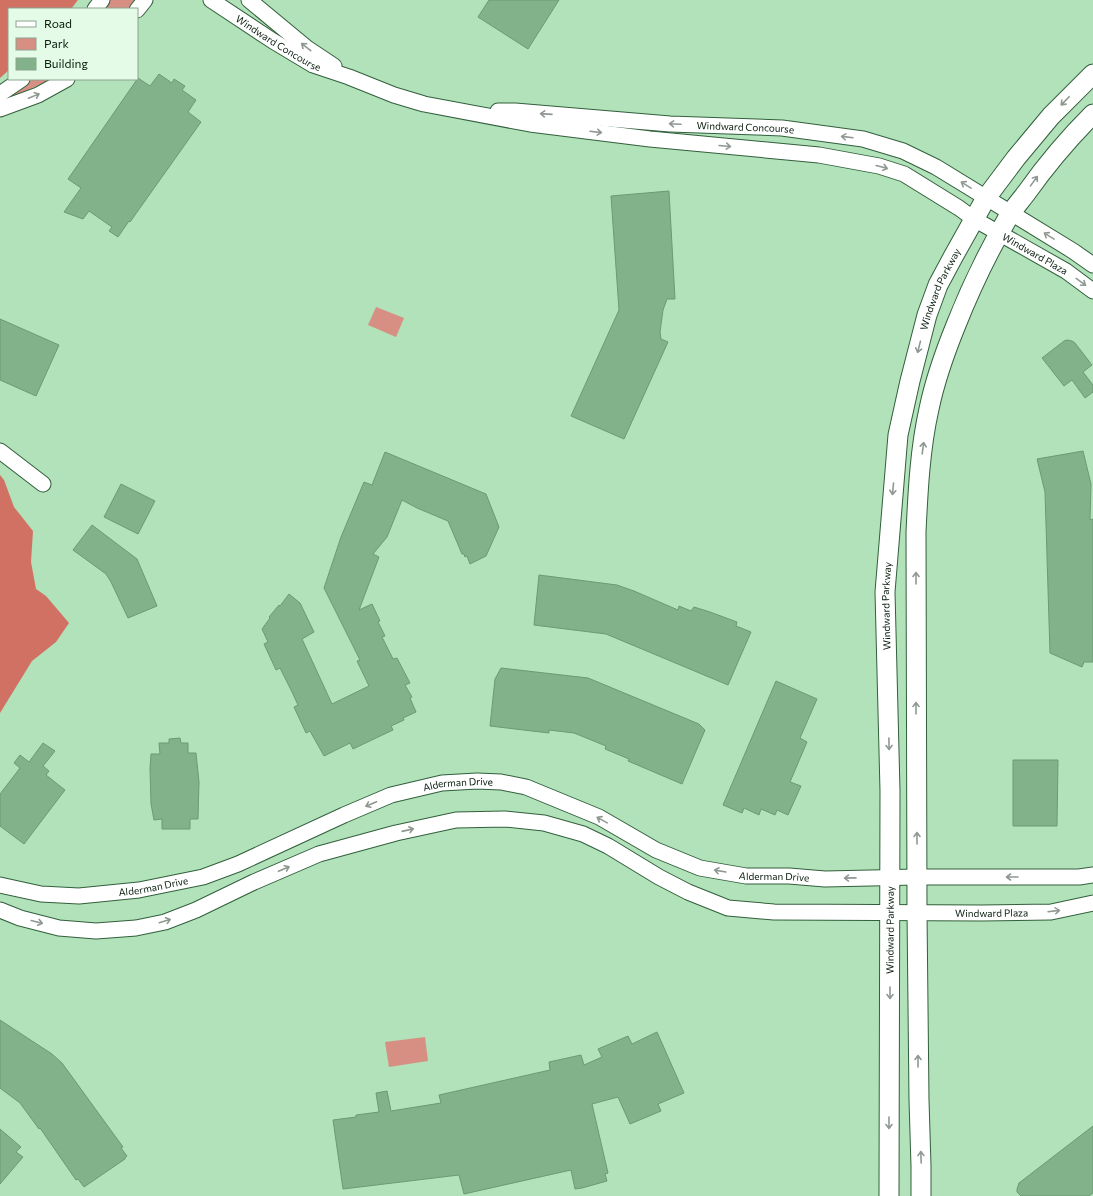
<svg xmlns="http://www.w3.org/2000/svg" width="1093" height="1196" viewBox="0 0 1093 1196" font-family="Commissioner,sans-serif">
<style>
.green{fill:#d78f84}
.forest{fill:#d07164}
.building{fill:#82b28a;stroke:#6b9a73}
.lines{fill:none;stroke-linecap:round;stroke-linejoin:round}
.minor-casing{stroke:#325f3c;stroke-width:17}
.major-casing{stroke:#325f3c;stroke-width:21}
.minor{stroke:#fff;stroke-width:15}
.major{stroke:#fff;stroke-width:19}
.oneway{stroke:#909892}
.labels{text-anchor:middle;stroke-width:3;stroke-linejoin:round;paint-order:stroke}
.street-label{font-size:10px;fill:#081b0d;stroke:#e4fce7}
</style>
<rect width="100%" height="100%" fill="#b1e2b9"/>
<g class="green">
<polygon points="109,0 135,0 129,9 103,9"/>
<polygon points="33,79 51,79 13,97 12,94"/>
<polygon points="376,307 404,318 396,337 368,325"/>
<polygon points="425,1037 428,1061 389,1067 385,1042"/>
</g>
<g class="forest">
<polygon points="0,0 78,0 71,9 9,9 9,70 0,78"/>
<polygon points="0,475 4,480 14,507 33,531 31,562 36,589 46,596 69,623 56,642 32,661 0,713"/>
</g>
<g class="building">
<polygon points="489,0 559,0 528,49 478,17"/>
<polygon points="159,74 172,83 174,79 185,86 182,90 196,100 188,112 201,122 130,222 129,221 118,237 109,231 112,227 89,211 83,219 64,212 81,188 68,179 138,78 150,86"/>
<polygon points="669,191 675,299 667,299 663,310 660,332 661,339 668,342 624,439 571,416 619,310 611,196"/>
<polygon points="0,319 59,345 36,396 0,380"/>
<polygon points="1067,340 1072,341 1075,343 1092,365 1083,372 1093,385 1093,392 1085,398 1072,380 1064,386 1042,358 1064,341"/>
<polygon points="1083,451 1091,484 1090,520 1093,519 1093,662 1084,662 1082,667 1050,653 1045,492 1037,459"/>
<polygon points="385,452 486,494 499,527 486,556 470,564 467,556 465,557 464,554 462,554 448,521 417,508 402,500 387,537 373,554 379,557 359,610 372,604 380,621 378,622 385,636 382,637 393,659 397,658 410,683 405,685 412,697 410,698 416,712 403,718 404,720 391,726 393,730 376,738 353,749 350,743 324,756 310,731 306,733 294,707 298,705 292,692 280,668 276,670 264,644 268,642 262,629 270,618 269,617 279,605 280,606 289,594 300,603 314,632 302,639 332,704 369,686 357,661 360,660 324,588 341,537 364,482 372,485"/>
<polygon points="121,484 155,501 138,534 104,517"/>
<polygon points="92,525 137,559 157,606 128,618 111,582 106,574 73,550"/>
<polygon points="539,575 617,585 634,591 678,610 679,606 691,611 694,607 710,612 737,622 736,626 751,632 728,685 606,634 534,625"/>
<polygon points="501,668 588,678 699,724 705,730 682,784 628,761 629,759 605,749 606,746 574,733 549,730 549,733 490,726 495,679"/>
<polygon points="776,681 817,699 800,738 807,742 790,782 801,786 788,815 777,810 775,815 761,809 759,815 744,808 742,813 723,805"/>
<polygon points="180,738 181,743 188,743 188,753 196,753 199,782 198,819 190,819 190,829 162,829 162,819 154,820 151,804 150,769 151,754 160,754 159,743 169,743 169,739"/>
<polygon points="43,743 55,751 43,766 49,771 46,775 65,790 24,844 0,826 0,794 20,768 14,763 20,755 29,762"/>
<polygon points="1013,760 1058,760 1057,826 1013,826"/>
<polygon points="0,1020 52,1054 62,1063 123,1147 121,1148 127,1156 125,1158 125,1159 84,1187 78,1179 76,1180 40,1128 39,1129 20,1103 0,1088"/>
<polygon points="657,1032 684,1093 658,1104 661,1111 630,1124 618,1097 592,1104 608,1173 605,1174 607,1181 582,1188 575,1189 571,1170 464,1194 459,1175 343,1189 333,1120 356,1117 356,1115 379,1112 376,1093 387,1091 391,1111 441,1103 439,1095 550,1070 549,1062 581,1055 584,1065 602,1057 598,1049 628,1036 632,1044"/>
<polygon points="1093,1126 1093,1193 1089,1196 1021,1196 1017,1192 1017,1189 1019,1183"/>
<polygon points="0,1129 21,1147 16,1152 23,1157 0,1184"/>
</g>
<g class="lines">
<g class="minor-casing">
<g id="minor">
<path id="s1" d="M 211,0 L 273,41 L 313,65 L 349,77 L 394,95 L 424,104 L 530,124 L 650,139 L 819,155 L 879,166 L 904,174 L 959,208 L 974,219 L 1066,271 L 1093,291"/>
<polyline points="249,0 307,48 334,66"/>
<polyline points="95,9 102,0"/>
<polyline points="137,10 145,0"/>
<polyline points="0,94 22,79"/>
<polyline points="0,109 38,95 67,79"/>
<path id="s2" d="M 498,111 L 515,111 L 670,124 L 782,128 L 863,139 L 903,151 L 936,167 L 1073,251 L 1093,265"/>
<polyline points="0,451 43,484"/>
<path id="s3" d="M 0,885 L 41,894 L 79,896 L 139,890 L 203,877 L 238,864 L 344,815 L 391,795 L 442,783 L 477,781 L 501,782 L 526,787 L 599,817 L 656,850 L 700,868 L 746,876 L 789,876 L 825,879 L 917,877 L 1079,877 L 1093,875"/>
<path id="s4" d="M 0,910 L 20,918 L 59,928 L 96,931 L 136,928 L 165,922 L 196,910 L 254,882 L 319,854 L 396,833 L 456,820 L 505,819 L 544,823 L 583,834 L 608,846 L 659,877 L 688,892 L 728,908 L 774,912 L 982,913 L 1051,912 L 1093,903"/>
</g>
</g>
<g class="major-casing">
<g id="major">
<path id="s5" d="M 889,1196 L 890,791 L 885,592 L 898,435 L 910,381 L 927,315 L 938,285 L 953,257 L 986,198 L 1016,158 L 1051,116 L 1093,74"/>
<path d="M 921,1196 L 921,1166 L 919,1100 L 917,912 L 916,532 C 918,490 920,449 929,409 C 935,380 945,352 956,325 C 971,287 989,250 1010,214 C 1015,207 1021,200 1027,192 C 1047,164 1068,139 1093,114"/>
</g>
</g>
<use href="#minor" class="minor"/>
<use href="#major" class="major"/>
</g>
<defs><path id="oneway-shaft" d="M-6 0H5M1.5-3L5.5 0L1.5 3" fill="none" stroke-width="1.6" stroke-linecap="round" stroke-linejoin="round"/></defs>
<g class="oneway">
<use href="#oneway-shaft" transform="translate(306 47) rotate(-142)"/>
<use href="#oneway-shaft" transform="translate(34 96) rotate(-22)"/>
<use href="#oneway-shaft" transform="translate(1065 101) rotate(134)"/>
<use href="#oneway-shaft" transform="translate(546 114) rotate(-176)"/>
<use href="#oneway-shaft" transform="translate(675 124) rotate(-177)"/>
<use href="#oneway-shaft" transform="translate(596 132) rotate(7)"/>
<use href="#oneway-shaft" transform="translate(847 137) rotate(-173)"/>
<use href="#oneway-shaft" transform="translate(725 146) rotate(5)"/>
<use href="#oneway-shaft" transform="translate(882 167) rotate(15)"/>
<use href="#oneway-shaft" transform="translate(1034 181) rotate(-54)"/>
<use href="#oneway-shaft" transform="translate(966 185) rotate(-148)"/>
<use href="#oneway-shaft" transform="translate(1049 236) rotate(-148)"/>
<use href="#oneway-shaft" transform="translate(1081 282) rotate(36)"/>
<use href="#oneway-shaft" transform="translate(919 347) rotate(104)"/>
<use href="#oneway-shaft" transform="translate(923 448) rotate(-82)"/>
<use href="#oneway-shaft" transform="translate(893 489) rotate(95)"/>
<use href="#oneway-shaft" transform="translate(916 578) rotate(-90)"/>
<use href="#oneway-shaft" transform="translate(916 708) rotate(-90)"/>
<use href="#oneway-shaft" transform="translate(889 744) rotate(89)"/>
<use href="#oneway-shaft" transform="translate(371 804) rotate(157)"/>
<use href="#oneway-shaft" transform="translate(602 820) rotate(-151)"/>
<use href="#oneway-shaft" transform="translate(408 830) rotate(-13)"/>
<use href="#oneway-shaft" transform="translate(917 838) rotate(-90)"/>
<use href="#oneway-shaft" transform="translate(284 869) rotate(-23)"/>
<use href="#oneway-shaft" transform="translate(720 871) rotate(-170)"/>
<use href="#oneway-shaft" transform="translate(1012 877) rotate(180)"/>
<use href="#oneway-shaft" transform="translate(850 878) rotate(179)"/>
<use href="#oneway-shaft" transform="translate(1054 911) rotate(-7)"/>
<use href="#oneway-shaft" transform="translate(165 921) rotate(-17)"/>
<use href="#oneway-shaft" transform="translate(37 922) rotate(14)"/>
<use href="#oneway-shaft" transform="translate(890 993) rotate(90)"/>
<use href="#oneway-shaft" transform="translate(918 1061) rotate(-90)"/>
<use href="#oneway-shaft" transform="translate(889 1123) rotate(90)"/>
<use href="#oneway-shaft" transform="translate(921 1157) rotate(-92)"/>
</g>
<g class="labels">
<g class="street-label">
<text dy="4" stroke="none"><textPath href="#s1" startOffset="80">Windward Concourse</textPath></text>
<text dy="4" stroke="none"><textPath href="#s2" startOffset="248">Windward Concourse</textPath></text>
<text dy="4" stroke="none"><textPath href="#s1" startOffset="878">Windward Plaza</textPath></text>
<text dy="4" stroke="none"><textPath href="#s5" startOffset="914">Windward Parkway</textPath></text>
<text dy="4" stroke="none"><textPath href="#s5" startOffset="590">Windward Parkway</textPath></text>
<text dy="4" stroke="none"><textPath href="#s3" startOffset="479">Alderman Drive</textPath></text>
<text dy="4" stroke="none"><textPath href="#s3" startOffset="815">Alderman Drive</textPath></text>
<text dy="4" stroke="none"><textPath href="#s3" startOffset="155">Alderman Drive</textPath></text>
<text dy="4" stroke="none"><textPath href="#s4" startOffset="1034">Windward Plaza</textPath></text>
<text dy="4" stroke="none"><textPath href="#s5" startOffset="266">Windward Parkway</textPath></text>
</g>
</g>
<rect x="8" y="8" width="130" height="72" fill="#e4fce7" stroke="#8ca290"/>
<rect x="16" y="21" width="20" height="6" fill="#ffffff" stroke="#8ca290"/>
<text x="44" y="28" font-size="12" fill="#081b0d">Road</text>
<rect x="16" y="38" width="20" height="12" fill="#d78f84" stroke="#8ca290"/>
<text x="44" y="48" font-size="12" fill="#081b0d">Park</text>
<rect x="16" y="58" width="20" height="12" fill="#82b28a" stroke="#8ca290"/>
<text x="44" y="68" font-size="12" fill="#081b0d">Building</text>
</svg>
